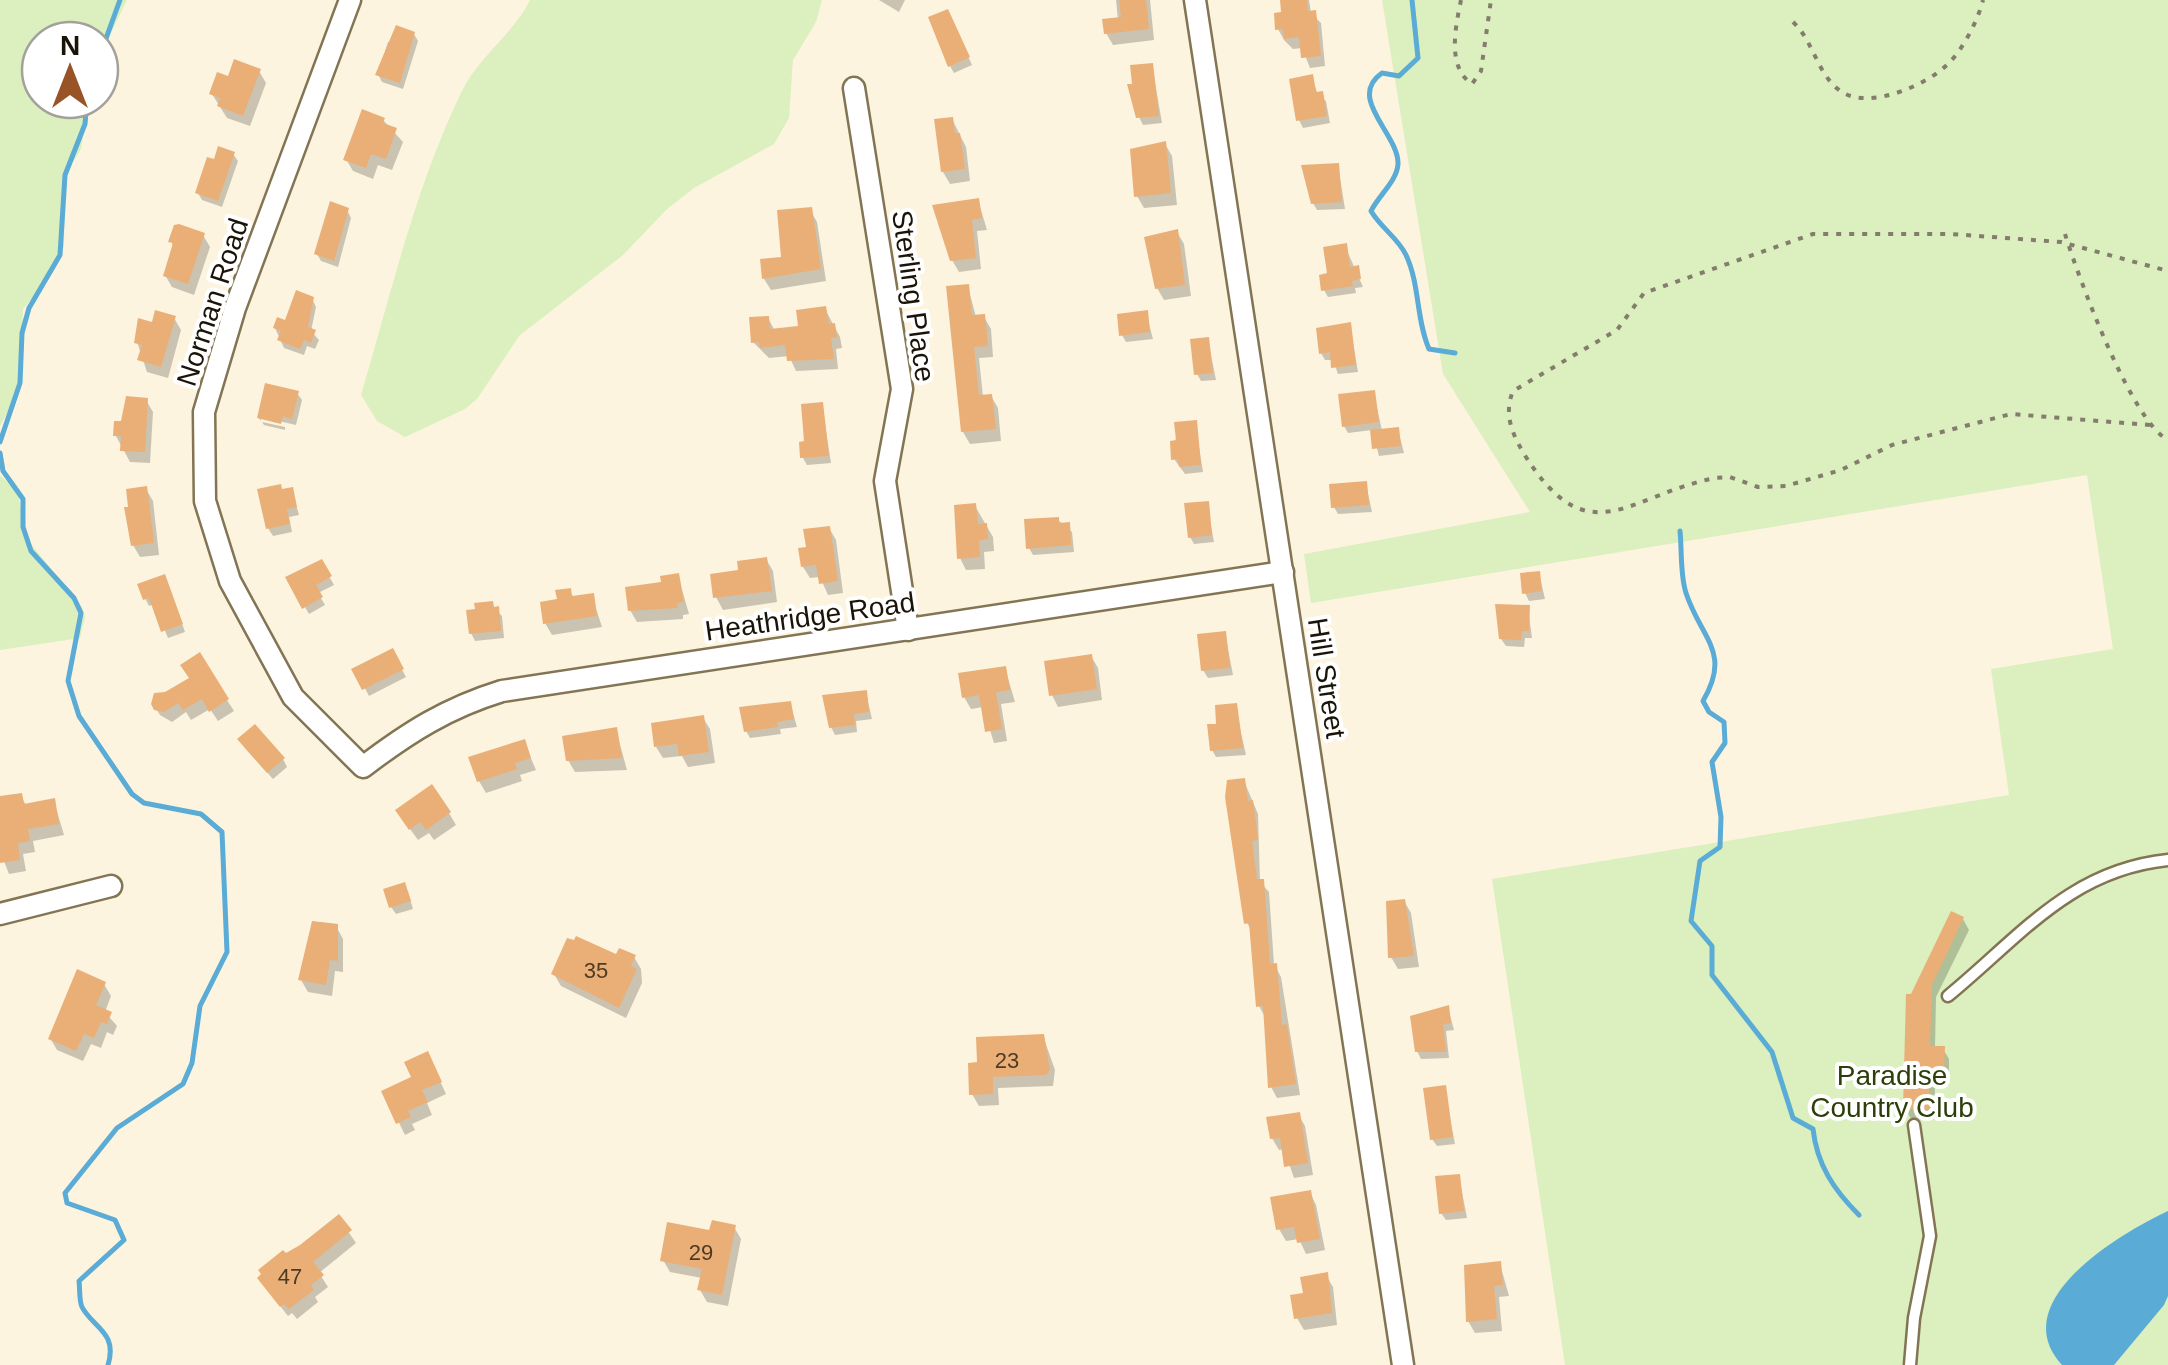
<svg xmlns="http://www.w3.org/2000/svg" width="2168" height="1365" viewBox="0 0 2168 1365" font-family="Arial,sans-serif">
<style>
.green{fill:#dbefbf}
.water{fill:#5aabd5}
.shadow{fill:#0003}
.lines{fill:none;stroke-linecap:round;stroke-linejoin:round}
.stream{stroke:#5aabd5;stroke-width:5}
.building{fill:#eaaf76}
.service-casing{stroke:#837454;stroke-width:15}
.minor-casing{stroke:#837454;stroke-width:25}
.path{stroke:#847c6c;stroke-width:4;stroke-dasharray:5 8;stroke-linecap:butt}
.service{stroke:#fff;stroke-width:10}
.minor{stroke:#fff;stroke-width:20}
.labels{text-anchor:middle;stroke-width:8;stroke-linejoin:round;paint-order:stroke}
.number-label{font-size:22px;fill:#4e3b24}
.street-label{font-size:28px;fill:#1a1408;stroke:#fff}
.park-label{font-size:28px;fill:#2d3e08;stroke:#fff}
</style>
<rect width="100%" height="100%" fill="#fdf4df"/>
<g class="green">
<polygon points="0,0 127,0 100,56 100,40 40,40 40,100 89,100 81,149 65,175 64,246 54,271 23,309 20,390 0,426"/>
<path d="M 530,0 L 822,0 L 816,22 L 793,60 L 789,118 L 774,144 L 694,188 L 667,209 L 623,255 L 519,336 L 477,399 L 465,409 L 405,437 L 377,421 L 361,395 C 391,294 415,188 461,93 C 478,57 512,36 530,0 Z"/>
<polygon points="1382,0 2168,0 2168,1365 1565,1365 1492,879 2009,795 1991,669 2113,649 2087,475 1311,603 1304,554 1530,512 1443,374"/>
<polygon points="0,475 18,493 27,539 82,607 85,617 80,638 0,650"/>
</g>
<path class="water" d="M 2168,1211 L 2168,1296 L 2164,1305 L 2114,1365 L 2062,1365 C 2004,1302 2119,1234 2168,1211 Z"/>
<g class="shadow">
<polygon points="879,0 905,0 899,12"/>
<polygon points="1116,0 1150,0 1154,40 1113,45 1106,33 1118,20"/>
<polygon points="1282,0 1309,0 1311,13 1321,23 1325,66 1310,68 1302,48 1293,49 1284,40 1278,29 1284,14"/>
<polygon points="951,19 972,65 954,73 950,66"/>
<polygon points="414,34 418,41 403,89 382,82 378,74 388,42"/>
<polygon points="1152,65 1162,123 1143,125 1139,117"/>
<polygon points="259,71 266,83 250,126 227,118 212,94 230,79"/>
<polygon points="1312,77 1318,95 1326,101 1330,123 1303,128 1299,120"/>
<polygon points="952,119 966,147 970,181 950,184 943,172"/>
<polygon points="383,120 403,142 392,170 378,165 373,179 353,171 346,159"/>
<polygon points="1165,144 1172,156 1177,205 1144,208 1137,196"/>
<polygon points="233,154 238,161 222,207 202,200 198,193 215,162"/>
<polygon points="1338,165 1345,209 1317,210 1313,203"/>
<polygon points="978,200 987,230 977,231 981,269 959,272 952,260"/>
<polygon points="347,210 351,218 338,267 321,261 317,254"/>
<polygon points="810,210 817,222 826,281 771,290 764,279 784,259"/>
<polygon points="1177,232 1184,244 1191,296 1164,300 1157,288"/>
<polygon points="203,235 210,247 194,295 172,287 165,275 174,248 171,241"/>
<polygon points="1345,246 1363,287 1355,288 1356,293 1328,297 1324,290"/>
<polygon points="968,287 976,317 984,317 991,329 993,357 979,358 983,397 991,396 998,408 1001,441 970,444 963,432"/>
<polygon points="312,299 316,307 311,331 319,340 315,349 307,346 304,355 284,348 275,328"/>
<polygon points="825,309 840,337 842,348 836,349 838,369 796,371 789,356 769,358 753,342 768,318 775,331 801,328"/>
<polygon points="1146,313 1153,339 1126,342 1122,335"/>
<polygon points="174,318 181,330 168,378 147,372 137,342 154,325"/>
<polygon points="1350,325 1358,372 1338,374 1333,360 1325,360 1321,353"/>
<polygon points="1208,340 1216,380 1201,381 1197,374"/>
<polygon points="297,393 302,400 296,425 261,417 261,421 259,418"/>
<polygon points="1374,393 1382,431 1398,430 1404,453 1379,456 1372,430 1348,433 1344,426"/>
<polygon points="146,400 153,412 150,463 130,462 116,436"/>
<polygon points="822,405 831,463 807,465 803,458"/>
<polygon points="262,422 285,427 285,430 264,425"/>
<polygon points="1195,422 1203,472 1185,474 1174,459 1177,424"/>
<polygon points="1366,484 1372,512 1338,514 1334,507"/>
<polygon points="146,489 153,501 159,555 140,557 130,540"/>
<polygon points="292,490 299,515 289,517 292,532 273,536 268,528 283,491"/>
<polygon points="1207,504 1214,542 1194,544 1190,537"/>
<polygon points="975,506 993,537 994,551 984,552 985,569 966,570 960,558"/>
<polygon points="1057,519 1072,532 1074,552 1033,555 1029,548"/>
<polygon points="829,528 836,540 843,593 828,595 820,577 810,578 803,567 808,549"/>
<polygon points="766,559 773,571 777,602 723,610 716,597 741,572"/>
<polygon points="321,562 334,585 318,593 325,605 309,614 288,578"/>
<polygon points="1539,573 1545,599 1529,601 1525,593"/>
<polygon points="678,576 689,614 683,615 683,619 637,622 630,610"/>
<polygon points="168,584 185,632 168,638 154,604 149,606 145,598"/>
<polygon points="569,590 574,598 592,596 602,627 552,635 545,623"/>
<polygon points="1528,608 1532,638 1525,638 1524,647 1506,646 1501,639"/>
<polygon points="495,609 502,616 504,638 475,641 471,633"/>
<polygon points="1225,633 1233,675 1208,678 1203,670"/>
<polygon points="392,651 406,677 369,696 355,670"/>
<polygon points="199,656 234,711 218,721 210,709 191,720 186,712 172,722 160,715 153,704 192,679"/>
<polygon points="1091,656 1098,668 1102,700 1058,707 1052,695"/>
<polygon points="1005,668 1015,702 1001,704 1007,741 994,743 983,707 971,709 964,697"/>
<polygon points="866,693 872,719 856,721 857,732 835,735 831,727"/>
<polygon points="790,703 797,727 780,729 781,734 750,738 746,731"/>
<polygon points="1235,706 1246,755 1216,757 1212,750"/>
<polygon points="703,718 710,729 715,763 688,767 682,756 663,758 656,747"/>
<polygon points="616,730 627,770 575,772 568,760"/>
<polygon points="524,742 536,770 520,775 522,781 486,793 479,781"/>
<polygon points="244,747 283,759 287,767 273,779"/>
<polygon points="1244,781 1258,814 1260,882 1269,892 1274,964 1281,977 1300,1095 1277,1098 1271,1087 1265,1017 1259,1006 1253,933 1247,923"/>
<polygon points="20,795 26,805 54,801 64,835 33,841 35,852 23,854 26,871 9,874 0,851 0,799"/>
<polygon points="449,813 456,825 434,840 429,833 418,840 405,822"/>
<polygon points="408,892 413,909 396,914 391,907"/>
<polygon points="1404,901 1411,913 1419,967 1398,969 1391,957"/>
<polygon points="1963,919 1969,930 1936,997 1935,1048 1943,1049 1949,1059 1949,1085 1935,1085 1934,1120 1911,1119 1905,1108 1912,997"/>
<polygon points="336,926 343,939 343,972 335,971 332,996 308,992 301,980"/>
<polygon points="618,957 634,957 641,969 642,983 626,1018 561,986 554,974"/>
<polygon points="104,984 111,996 105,1012 117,1026 113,1035 107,1032 101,1048 91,1044 83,1061 57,1050 50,1038"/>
<polygon points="1448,1008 1454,1030 1446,1031 1449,1058 1421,1059 1417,1051"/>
<polygon points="1043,1036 1055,1070 1053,1086 998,1088 999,1105 979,1106 972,1094"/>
<polygon points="433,1066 446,1094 427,1103 432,1115 412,1124 415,1130 405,1135 384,1092"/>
<polygon points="1444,1087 1455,1144 1437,1146 1432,1139"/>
<polygon points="1298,1114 1305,1126 1313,1175 1294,1178 1284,1149 1279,1150 1272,1138"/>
<polygon points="1459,1176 1467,1218 1446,1220 1441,1213"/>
<polygon points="1310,1193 1316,1205 1325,1250 1306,1254 1299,1239 1286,1241 1279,1229"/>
<polygon points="339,1218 356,1243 319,1273 328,1287 315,1297 318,1302 297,1319 292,1313 288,1316 267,1289 285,1257"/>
<polygon points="734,1227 741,1239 728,1306 707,1302 700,1290 702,1278 670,1272 663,1260 711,1233"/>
<polygon points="1500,1264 1509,1296 1499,1297 1502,1331 1475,1333 1468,1321"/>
<polygon points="1326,1275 1333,1287 1337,1325 1304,1330 1297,1318 1306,1295"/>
</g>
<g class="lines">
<g class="stream">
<path d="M 1412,0 L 1418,58 L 1399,76 L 1382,73 C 1346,98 1399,134 1398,164 C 1397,181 1379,195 1371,211 C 1381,228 1398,238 1406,255 C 1420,285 1416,319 1429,349 L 1455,353"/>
<polyline points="100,55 120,0"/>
<polyline points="0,442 20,383 22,333 29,308 60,255 65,175 85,124 87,100"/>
<path d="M 0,453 L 3,471 L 23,499 L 23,527 L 31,551 L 74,598 L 81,613 L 68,681 L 79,716 L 132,794 L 144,803 L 201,814 L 222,832 L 227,952 L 200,1006 L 192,1063 L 183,1084 L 117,1128 L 65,1193 L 67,1203 L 115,1220 L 124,1240 L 79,1281 C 80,1288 79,1301 82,1307 C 93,1328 118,1332 108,1365"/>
<path d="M 1680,531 C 1682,550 1680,575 1686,593 C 1701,639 1732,652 1703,701 L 1709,712 L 1724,722 L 1725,743 L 1712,762 L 1721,817 L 1720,847 L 1700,861 L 1691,921 L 1712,946 L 1712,975 L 1772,1052 L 1793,1118 L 1813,1129 C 1817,1165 1834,1190 1859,1215"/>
</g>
</g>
<g class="building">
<polygon points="1119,0 1146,0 1149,29 1104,34 1102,19 1121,17"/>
<polygon points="1280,0 1307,0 1308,11 1316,10 1321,56 1301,58 1299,37 1284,39 1283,29 1275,30 1274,13 1281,12"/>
<polygon points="948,9 970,57 948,67 928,17"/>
<polygon points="396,25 415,32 400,83 375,75"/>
<polygon points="234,59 261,69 243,116 217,106 220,98 209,94 217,72 228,76"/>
<polygon points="1153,63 1159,116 1136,118 1127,84 1132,84 1130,65"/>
<polygon points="1313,74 1316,92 1323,91 1327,116 1296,121 1289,79"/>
<polygon points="362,109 385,118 383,123 397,128 386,159 371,154 366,168 343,160"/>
<polygon points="953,117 955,133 960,133 965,169 941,172 934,119"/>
<polygon points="1166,141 1171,193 1134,197 1130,149"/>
<polygon points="218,146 235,152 218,201 195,193 207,157 214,159"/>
<polygon points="1339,163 1342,202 1311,204 1301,165"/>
<polygon points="979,198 982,218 972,220 976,258 950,261 932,205"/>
<polygon points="330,201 349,208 334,261 314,254"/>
<polygon points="812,207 821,269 762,279 760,259 781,257 777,210"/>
<polygon points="179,224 205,233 188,284 163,276 173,243 168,242 174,225"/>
<polygon points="1178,229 1185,285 1155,289 1144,237"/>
<polygon points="1347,243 1350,267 1359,265 1361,279 1352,281 1353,286 1321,291 1319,275 1327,273 1323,247"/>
<polygon points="969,284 972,315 985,314 988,346 974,347 979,395 992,394 996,429 961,432 946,286"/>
<polygon points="296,290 314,297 308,327 316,330 311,343 304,340 300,349 277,340 281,331 273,328 277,317 285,320"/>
<polygon points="826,306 829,324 835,323 837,337 831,338 834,359 787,361 785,345 760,348 759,342 751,343 749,317 769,316 770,329 798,326 796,310"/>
<polygon points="155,310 176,316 161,367 137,360 142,345 134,343 138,318 152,322"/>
<polygon points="1148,310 1150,332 1119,336 1117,314"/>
<polygon points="1351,322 1356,365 1331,368 1330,352 1319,354 1316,328"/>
<polygon points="1209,337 1213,373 1194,375 1190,339"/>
<polygon points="265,383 299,391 292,419 283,416 281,424 257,418"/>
<polygon points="1375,390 1379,422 1342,427 1338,394"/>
<polygon points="126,396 148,398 145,452 120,451 121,436 113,436 114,421 121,421"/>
<polygon points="823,402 829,456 800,458 799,442 804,441 801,404"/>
<polygon points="1197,420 1201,465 1179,467 1178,459 1171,460 1170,441 1176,440 1174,422"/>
<polygon points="1399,427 1401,446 1372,449 1370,430"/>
<polygon points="1367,481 1369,505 1331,508 1329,484"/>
<polygon points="281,484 282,489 293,487 297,507 287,509 290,524 266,529 257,489"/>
<polygon points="147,486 154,543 131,546 124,507 128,507 126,489"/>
<polygon points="1209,501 1212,535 1188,538 1184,503"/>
<polygon points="976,503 978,524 987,523 988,539 979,540 980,557 957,559 954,505"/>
<polygon points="1059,517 1059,523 1070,522 1071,545 1026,549 1024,519"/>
<polygon points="830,526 838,581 819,584 816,565 801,567 798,548 806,547 803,529"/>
<polygon points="767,557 772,591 713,598 710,574 738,570 737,561"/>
<polygon points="322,559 332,576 316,585 323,597 302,609 285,577"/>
<polygon points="1540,571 1542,591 1522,594 1520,573"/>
<polygon points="679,573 684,602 677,603 678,608 628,611 625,587 661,582 660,576"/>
<polygon points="165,574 183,624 161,632 149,598 143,600 137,584"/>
<polygon points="571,588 572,596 594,593 597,616 543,624 540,602 557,599 555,590"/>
<polygon points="493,601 494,607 499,606 501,631 469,634 466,610 475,609 474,603"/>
<polygon points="1495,604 1530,605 1529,631 1522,631 1521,640 1499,639"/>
<polygon points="1226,631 1230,668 1201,671 1197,634"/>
<polygon points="393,648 404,669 362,690 351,669"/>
<polygon points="200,652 229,699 209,712 202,699 183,710 178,703 164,712 154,710 151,704 154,693 165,692 189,678 180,665"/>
<polygon points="1092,654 1097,689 1049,696 1044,661"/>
<polygon points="1006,666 1010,690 996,692 1002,729 985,732 979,695 962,698 958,673"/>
<polygon points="867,690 869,712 854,714 855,725 829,728 822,695"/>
<polygon points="791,701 794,719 777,722 778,727 744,732 739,707"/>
<polygon points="1237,703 1243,748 1210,751 1207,724 1216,724 1215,705"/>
<polygon points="704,715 709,752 679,756 677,744 654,747 651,723"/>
<polygon points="255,724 285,758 267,773 237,739"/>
<polygon points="617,727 622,758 566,761 562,736"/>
<polygon points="525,739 531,758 515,763 517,769 477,782 468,757"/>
<polygon points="1245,778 1248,801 1253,800 1258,840 1252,841 1257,879 1264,879 1270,964 1277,963 1282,1025 1287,1024 1296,1084 1268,1088 1263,1006 1256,1007 1249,923 1244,924 1225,797 1227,780"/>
<polygon points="432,784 451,812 426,830 420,822 409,830 395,810"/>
<polygon points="22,793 24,804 55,798 59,824 28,829 30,841 18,843 20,860 0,863 0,796"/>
<polygon points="405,882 411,901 389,908 383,889"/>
<polygon points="1405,899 1414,956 1388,958 1386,901"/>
<polygon points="1951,911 1964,917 1932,985 1930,1046 1945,1046 1944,1075 1930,1075 1929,1109 1903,1109 1906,994 1911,994"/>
<polygon points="312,921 338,924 338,961 330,960 326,985 298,980"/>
<polygon points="576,936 616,954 619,948 636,955 631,966 637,969 619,1008 551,974 567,938 574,940"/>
<polygon points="77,969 106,982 96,1005 112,1012 107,1024 101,1022 94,1038 84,1034 76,1051 48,1039"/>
<polygon points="1449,1005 1451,1023 1443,1024 1446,1052 1415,1052 1410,1016"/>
<polygon points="1044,1034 1050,1070 1046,1075 993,1077 993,1094 969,1095 968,1063 977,1062 976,1037"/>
<polygon points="428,1051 442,1082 422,1090 428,1102 408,1111 411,1117 396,1124 381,1091 411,1077 404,1062"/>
<polygon points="1446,1085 1453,1137 1430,1140 1423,1088"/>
<polygon points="1300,1112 1308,1163 1284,1167 1280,1138 1270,1139 1266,1117"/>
<polygon points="1460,1174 1464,1211 1439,1214 1435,1176"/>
<polygon points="1311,1190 1320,1239 1297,1243 1294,1227 1276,1230 1270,1197"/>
<polygon points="339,1214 352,1230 313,1262 324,1275 311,1285 314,1290 289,1309 284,1304 280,1307 257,1278 261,1274 258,1270 283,1250 286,1253 300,1245"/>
<polygon points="712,1220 736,1225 722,1295 697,1290 702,1269 660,1261 667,1222 709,1230"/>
<polygon points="1501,1261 1503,1285 1494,1286 1497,1319 1466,1322 1464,1265"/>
<polygon points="1328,1272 1332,1313 1294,1319 1290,1295 1303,1293 1300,1277"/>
</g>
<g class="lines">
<g class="service-casing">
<g id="service">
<path d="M 1948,996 C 2020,937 2070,870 2168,860"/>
<polyline points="1910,1365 1914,1318 1930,1236 1914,1125"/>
</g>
</g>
<g class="minor-casing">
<g id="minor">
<path d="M 350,0 L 235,308 L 204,412 L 205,501 L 230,581 L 293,697 L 363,767 C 409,732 447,708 502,691 L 1283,572"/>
<polyline points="1195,0 1403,1365"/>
<polyline points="854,88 902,389 885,481 908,630"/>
<polyline points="0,914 111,886"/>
</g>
</g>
<g class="path">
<path d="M 1461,0 C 1456,25 1446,67 1472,84 L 1481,71 L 1491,0"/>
<path d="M 1793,22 C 1814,41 1817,76 1842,92 C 1870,110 1928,85 1950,62 C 1964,47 1978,20 1983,0"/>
<path d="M 2065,234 C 2078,276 2131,421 2168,440"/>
<path d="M 2150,425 L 2011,414 L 1892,445 L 1841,470 L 1786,486 L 1758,487 L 1730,477 L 1715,478 C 1629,495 1589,556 1526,457 C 1513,436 1503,415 1513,391 L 1617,330 L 1644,293 L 1813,234 L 1951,234 L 2061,242 L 2168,271"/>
</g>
<use href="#service" class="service"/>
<use href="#minor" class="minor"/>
</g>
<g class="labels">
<g class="number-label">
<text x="596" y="978">35</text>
<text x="1007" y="1068">23</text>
<text x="701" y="1260">29</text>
<text x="290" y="1284">47</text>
</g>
<g class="street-label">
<text transform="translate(914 296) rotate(82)" y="10">Sterling Place</text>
<text transform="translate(212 302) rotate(-72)" y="10">Norman Road</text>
<text transform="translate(810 616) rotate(-8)" y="10">Heathridge Road</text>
<text transform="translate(1327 678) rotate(81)" y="10">Hill Street</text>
</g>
<g class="park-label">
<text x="1892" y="1085">Paradise<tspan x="1892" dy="32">Country Club</tspan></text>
</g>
</g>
<g transform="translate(70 70)"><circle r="48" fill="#ffffff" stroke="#a3a19c" stroke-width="2.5"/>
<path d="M0-8L18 38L0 25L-18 38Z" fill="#985327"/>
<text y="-15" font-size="28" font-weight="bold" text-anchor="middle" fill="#1a1408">N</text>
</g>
</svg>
